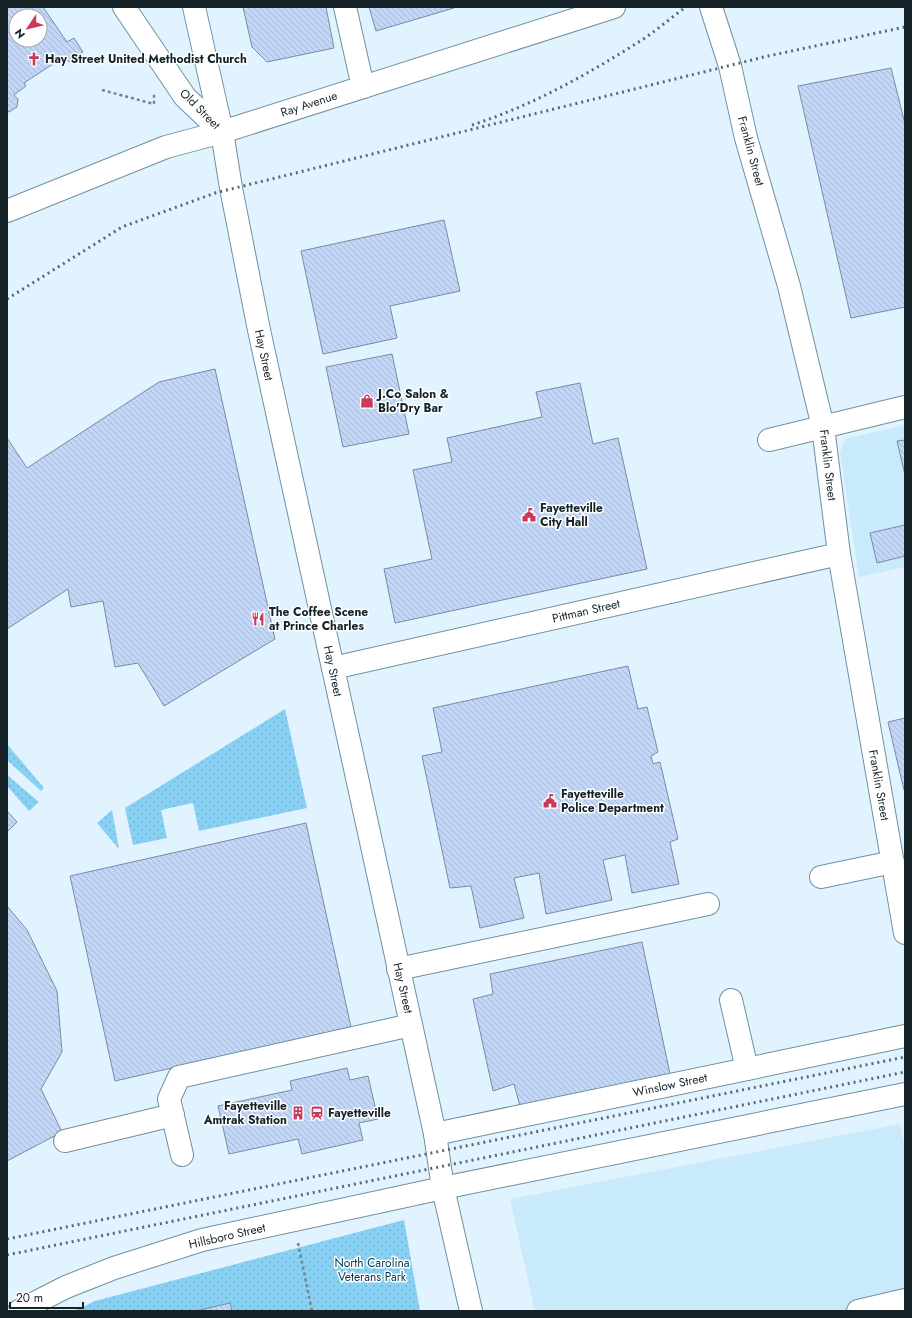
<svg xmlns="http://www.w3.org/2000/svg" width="912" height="1318" viewBox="0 0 912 1318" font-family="Jost,sans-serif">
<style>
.built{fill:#c9eafb}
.green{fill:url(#green-dots)}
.building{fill:url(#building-back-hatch);stroke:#7a8ba4;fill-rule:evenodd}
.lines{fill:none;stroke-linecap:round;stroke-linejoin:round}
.minor-casing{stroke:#7190a0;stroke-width:24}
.major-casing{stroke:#7190a0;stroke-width:24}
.path{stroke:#74848c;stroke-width:2.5;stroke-dasharray:3 3;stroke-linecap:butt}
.minor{stroke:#fff;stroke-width:22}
.major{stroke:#fff;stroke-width:22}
.rail{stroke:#5a6971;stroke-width:3;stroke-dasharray:2 4;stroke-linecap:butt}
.labels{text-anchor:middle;stroke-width:3;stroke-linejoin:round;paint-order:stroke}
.poi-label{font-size:12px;font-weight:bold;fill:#152228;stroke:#fff;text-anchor:start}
.street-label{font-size:12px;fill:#152228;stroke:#fff}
.park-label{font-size:12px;fill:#003549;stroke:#fff}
</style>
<defs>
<pattern id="green-dots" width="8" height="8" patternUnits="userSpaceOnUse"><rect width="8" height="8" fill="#89d1f4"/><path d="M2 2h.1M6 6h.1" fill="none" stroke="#75b3d1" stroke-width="1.8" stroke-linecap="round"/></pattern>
<pattern id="building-back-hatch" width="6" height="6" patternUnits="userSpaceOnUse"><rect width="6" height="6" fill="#c2d7f7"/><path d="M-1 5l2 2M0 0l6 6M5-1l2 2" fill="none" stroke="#a6b8d4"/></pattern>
</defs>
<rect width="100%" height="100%" fill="#e0f3fe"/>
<g class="built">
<polygon points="905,425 905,567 859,577 840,453 845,439"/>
<polygon points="900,1124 905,1149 905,1311 535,1311 510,1199"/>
</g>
<g class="green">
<polygon points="285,709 307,808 199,831 193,803 161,810 167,838 133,845 125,808"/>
<polygon points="7,744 44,788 41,791 7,760"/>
<polygon points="7,775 39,802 29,811 7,786"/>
<polygon points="112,810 119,849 97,823"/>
<polygon points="404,1220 420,1311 74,1311 95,1301"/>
</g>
<g class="building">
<path d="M 7,7 L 43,7 L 67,42 L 74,38 L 83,52 L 69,62 L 65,56 L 24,83 L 26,86 L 14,95 L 18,99 L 17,107 L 9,112 L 7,111 ZM 16,16 L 40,16 L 40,40 L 16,40 Z"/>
<polygon points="243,7 326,7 334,48 267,62 252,47"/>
<polygon points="369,7 453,7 454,8 376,31"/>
<polygon points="891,68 905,124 905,307 851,318 798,86"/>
<polygon points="444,220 460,291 390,306 397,338 323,354 301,251"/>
<polygon points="392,354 409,434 343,447 326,367"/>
<polygon points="215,369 275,639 164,706 138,663 115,667 103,601 71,607 68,589 7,629 7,438 27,468 159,382"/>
<polygon points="580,383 593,444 618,438 647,569 395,623 384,569 432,559 413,470 452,462 447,438 542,417 536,392"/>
<polygon points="905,440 905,475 897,441"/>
<polygon points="905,525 905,556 877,563 870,533"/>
<polygon points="628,666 638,709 647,707 658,752 651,756 653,764 660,762 678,839 670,842 679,884 632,893 625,855 603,860 612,900 546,914 539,873 514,878 524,918 480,928 471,886 450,888 422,756 442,752 433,708"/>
<polygon points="905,718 905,789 904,790 888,722"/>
<polygon points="7,811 17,822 7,832"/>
<polygon points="306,823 351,1027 115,1081 70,876"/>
<polygon points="7,906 27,930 57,991 62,1052 41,1089 62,1132 7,1161"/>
<polygon points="642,942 670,1074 520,1106 514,1084 493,1091 473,999 493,994 490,974"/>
<polygon points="347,1068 350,1080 368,1076 378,1119 359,1123 363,1140 302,1154 298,1139 229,1154 218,1106 292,1090 290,1081"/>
<polygon points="230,1303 232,1311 196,1311"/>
</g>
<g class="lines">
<g class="minor-casing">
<g id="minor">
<polyline points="124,7 185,97 222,132"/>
<polyline points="345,7 363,87"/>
<polyline points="711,7 730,66 746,138 789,286 823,427 839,554 905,933"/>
<polyline points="7,211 166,147 222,132 614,7"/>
<polyline points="769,440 905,407"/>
<polyline points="333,668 839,554"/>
<polyline points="821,877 893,862"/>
<polyline points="398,969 708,904"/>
<polyline points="731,1000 747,1069"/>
<polyline points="435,1134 905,1036"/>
<polyline points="65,1141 173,1115"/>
<polyline points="182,1155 169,1099 179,1077 411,1025"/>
<polyline points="19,1311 66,1287 114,1268 202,1240 443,1188 905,1094"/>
<polyline points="858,1311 905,1300"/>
</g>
</g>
<g class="major-casing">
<polyline id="major" points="194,7 222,132 231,188 259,330 435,1134 443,1188 471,1311"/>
</g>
<g class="path">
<polyline points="102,90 154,104 154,94"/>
<polyline points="298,1243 312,1311"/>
</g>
<use href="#minor" class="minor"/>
<use href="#major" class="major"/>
<g class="rail">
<path d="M 472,125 C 534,105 590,73 645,38 C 659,28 672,17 686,7"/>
<polyline points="7,299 122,227 215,193 768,56 905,27"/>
<polyline points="7,1239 905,1057"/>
<polyline points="7,1255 905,1072"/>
</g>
</g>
<defs>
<g id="church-bare" transform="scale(1.08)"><path d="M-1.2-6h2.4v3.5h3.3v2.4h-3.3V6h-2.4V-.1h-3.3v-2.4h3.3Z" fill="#ca3a5b" stroke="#fff" stroke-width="2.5" paint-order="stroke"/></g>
<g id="shop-bare" transform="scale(1.08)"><path d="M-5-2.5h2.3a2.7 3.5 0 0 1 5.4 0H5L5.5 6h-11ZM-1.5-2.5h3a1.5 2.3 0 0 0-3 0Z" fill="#ca3a5b" stroke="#fff" stroke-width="2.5" paint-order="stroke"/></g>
<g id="civic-bare" transform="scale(1.08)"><path d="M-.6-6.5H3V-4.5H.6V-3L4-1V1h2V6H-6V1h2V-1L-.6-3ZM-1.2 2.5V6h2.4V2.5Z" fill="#ca3a5b" stroke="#fff" stroke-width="2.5" paint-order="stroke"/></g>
<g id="restaurant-bare" transform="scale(1.08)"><path d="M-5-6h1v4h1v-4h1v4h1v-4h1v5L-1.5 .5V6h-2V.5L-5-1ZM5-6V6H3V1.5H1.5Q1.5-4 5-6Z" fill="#ca3a5b" stroke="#fff" stroke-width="2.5" paint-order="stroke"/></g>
<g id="building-bare" transform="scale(1.08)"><path d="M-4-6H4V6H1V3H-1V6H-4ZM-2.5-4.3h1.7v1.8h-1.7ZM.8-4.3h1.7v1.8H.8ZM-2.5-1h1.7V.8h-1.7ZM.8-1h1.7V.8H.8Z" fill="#ca3a5b" stroke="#fff" stroke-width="2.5" paint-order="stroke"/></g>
<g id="station-bare" transform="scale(1.08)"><path d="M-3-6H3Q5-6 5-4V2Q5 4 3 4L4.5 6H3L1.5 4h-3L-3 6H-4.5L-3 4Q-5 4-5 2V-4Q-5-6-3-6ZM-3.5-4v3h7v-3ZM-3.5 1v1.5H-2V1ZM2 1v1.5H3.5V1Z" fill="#ca3a5b" stroke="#fff" stroke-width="2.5" paint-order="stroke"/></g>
</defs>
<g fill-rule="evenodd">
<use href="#church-bare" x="34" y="59"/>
<use href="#shop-bare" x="367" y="401"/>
<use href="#civic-bare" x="529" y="515"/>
<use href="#restaurant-bare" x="258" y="619"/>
<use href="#civic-bare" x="550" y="801"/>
<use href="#building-bare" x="298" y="1113"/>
<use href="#station-bare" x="317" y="1113"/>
</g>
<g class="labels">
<g class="poi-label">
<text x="45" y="63">Hay Street United Methodist Church</text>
<text x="378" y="398">J.Co Salon &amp;<tspan x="378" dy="14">Blo'Dry Bar</tspan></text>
<text x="540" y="512">Fayetteville<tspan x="540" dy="14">City Hall</tspan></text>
<text x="269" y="616">The Coffee Scene<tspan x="269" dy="14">at Prince Charles</tspan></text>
<text x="561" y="798">Fayetteville<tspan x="561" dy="14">Police Department</tspan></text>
<text x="287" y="1110" text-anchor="end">Fayetteville<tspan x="287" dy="14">Amtrak Station</tspan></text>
<text x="328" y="1117">Fayetteville</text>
</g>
<g class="street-label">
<text transform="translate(309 104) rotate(-18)" y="4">Ray Avenue</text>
<text transform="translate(200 109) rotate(45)" y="4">Old Street</text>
<text transform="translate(751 151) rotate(75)" y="4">Franklin Street</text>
<text transform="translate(264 355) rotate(78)" y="4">Hay Street</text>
<text transform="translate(828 465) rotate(83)" y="4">Franklin Street</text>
<text transform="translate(586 611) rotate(-13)" y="4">Pittman Street</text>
<text transform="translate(333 671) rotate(78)" y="4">Hay Street</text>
<text transform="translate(879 785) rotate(80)" y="4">Franklin Street</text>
<text transform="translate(403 988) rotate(77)" y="4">Hay Street</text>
<text transform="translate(670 1085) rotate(-12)" y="4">Winslow Street</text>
<text transform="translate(227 1236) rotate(-13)" y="4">Hillsboro Street</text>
</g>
<g class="park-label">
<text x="372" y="1267">North Carolina<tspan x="372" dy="14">Veterans Park</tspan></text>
</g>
</g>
<rect width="912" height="1318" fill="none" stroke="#152228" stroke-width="16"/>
<g transform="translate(28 28) rotate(235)"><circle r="19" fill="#ffffff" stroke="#a1a7a9"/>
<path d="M0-3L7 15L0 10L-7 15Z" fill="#ca3a5b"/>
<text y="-6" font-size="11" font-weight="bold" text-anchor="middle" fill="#152228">N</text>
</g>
<path d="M10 1302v6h73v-6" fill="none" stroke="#152228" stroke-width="2"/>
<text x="16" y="1302" font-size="12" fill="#152228" stroke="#ffffff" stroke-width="3" paint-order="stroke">20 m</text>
</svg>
